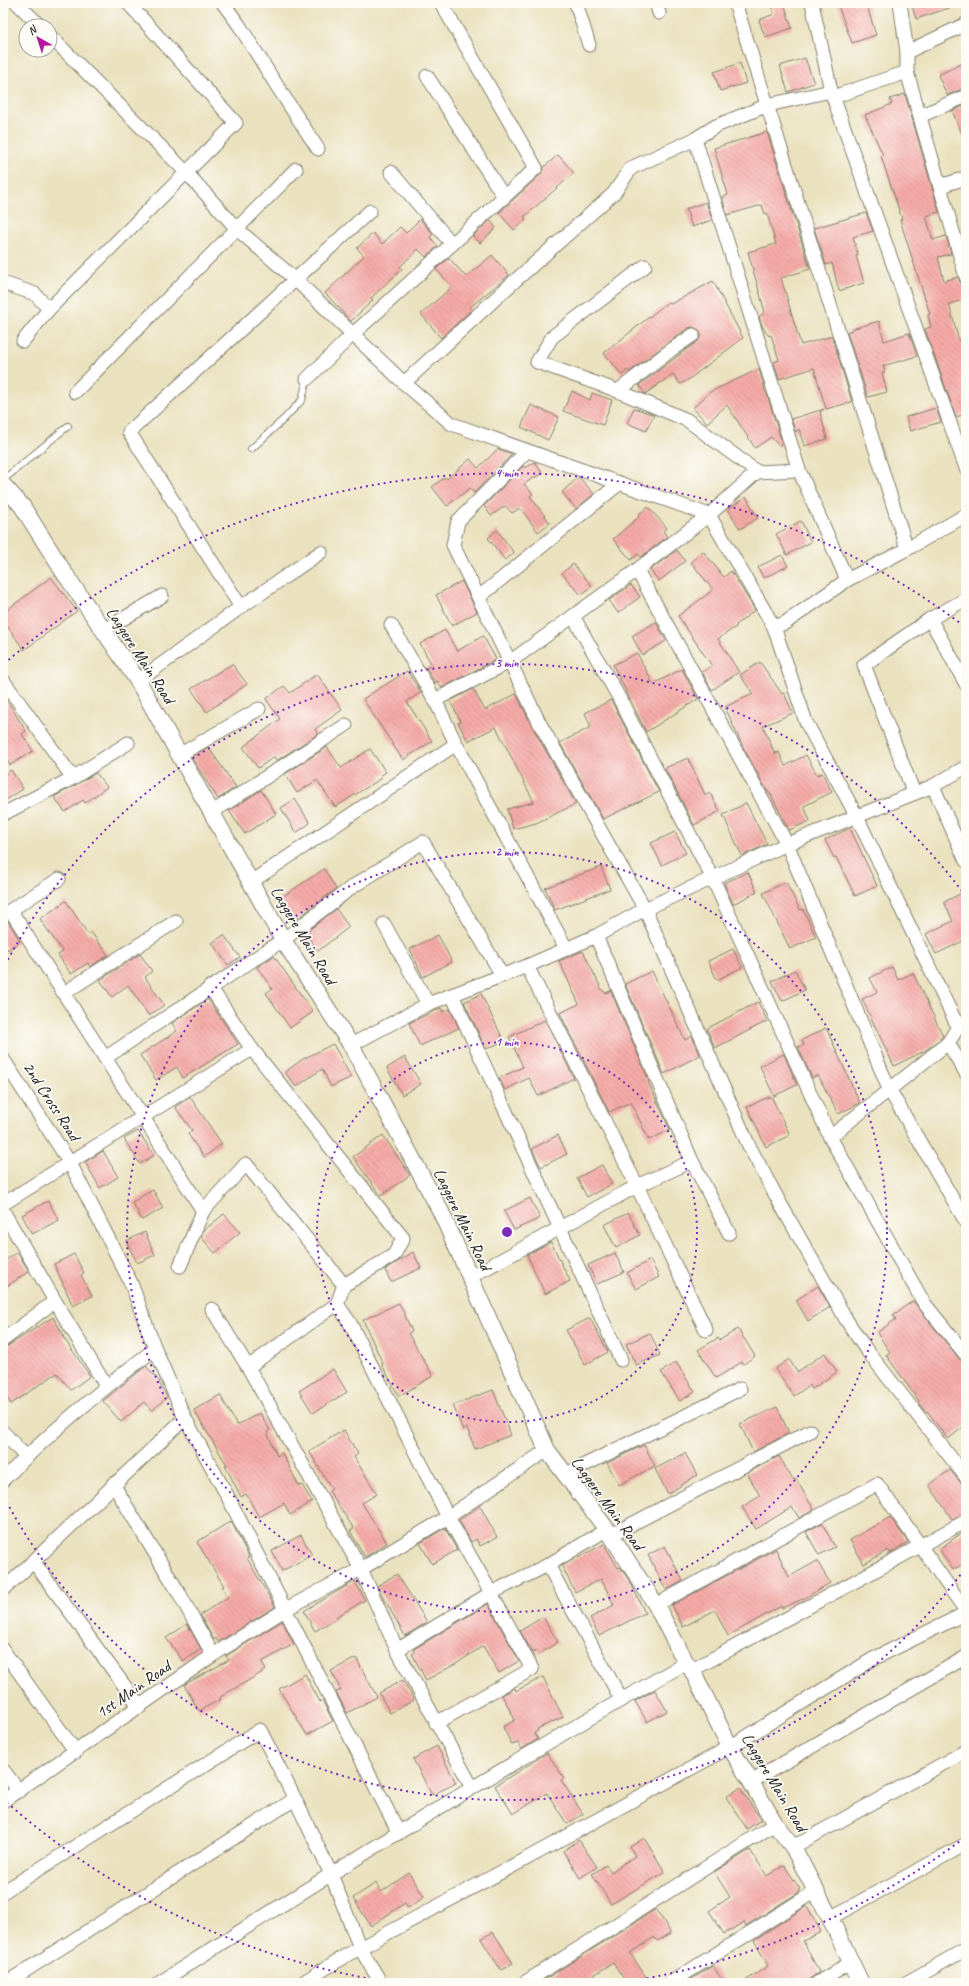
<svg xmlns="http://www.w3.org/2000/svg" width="969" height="1986" viewBox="0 0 969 1986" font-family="Caveat,sans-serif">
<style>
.building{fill:url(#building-back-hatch)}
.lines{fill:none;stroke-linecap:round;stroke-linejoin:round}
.service-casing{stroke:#837e6d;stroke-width:8}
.minor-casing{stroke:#837e6d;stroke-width:15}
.tertiary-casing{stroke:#837e6d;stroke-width:18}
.service{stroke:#fff;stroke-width:6}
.minor{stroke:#fff;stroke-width:13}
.tertiary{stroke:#fff;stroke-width:16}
.ring{fill:none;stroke:#7b2cbf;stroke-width:2;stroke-dasharray:2 4}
.labels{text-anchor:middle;stroke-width:3.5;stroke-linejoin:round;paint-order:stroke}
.street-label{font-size:17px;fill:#1c1c1c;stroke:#fdfcf7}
.centre{fill:#7b2cbf;stroke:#fdfcf7;stroke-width:2}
.ring-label{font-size:12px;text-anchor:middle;font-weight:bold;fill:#7b2cbf;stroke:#fdfcf7;stroke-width:3.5;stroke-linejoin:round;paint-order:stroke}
</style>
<defs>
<pattern id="building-back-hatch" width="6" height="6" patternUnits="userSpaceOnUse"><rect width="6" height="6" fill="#f5aba7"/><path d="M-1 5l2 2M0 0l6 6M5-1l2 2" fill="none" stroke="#d1938f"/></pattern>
</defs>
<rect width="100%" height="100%" fill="#fdfcf7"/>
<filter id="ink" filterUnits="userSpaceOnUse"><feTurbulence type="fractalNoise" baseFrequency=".025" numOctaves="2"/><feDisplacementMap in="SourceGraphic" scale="8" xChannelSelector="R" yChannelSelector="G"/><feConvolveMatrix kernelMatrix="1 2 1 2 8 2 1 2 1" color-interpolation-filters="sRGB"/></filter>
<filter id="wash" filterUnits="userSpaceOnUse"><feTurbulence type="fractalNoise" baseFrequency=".012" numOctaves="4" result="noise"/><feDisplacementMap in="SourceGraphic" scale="16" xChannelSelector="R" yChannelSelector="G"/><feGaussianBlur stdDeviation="0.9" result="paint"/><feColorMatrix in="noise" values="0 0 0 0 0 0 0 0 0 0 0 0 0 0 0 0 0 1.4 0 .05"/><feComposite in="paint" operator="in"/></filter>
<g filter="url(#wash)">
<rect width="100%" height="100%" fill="#eae1be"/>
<g id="blocks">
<g class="building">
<polygon points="771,3 784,3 792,28 765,37 759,20 774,14"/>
<polygon points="837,3 866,3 876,35 852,43"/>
<polygon points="911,3 957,3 958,5 916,19"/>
<polygon points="805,58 814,83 788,92 780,66"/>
<polygon points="740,63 746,83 720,91 714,72"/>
<polygon points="961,64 966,75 966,88 947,95 938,75"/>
<polygon points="905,94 939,212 926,216 933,240 946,236 951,254 938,257 944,281 958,277 960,282 966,286 966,299 949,304 959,341 966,339 966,414 956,417 925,329 931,327 928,315 930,314 900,220 902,219 881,156 883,155 865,115 892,104 890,99"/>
<polygon points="966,105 966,142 952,111"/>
<polygon points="767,132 810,269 781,278 801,345 832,336 852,402 826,409 814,368 779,379 774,362 779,360 771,335 769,336 763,328 759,317 765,312 748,252 776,244 767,213 765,214 762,205 727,215 722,197 728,195 714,148"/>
<polygon points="558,155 574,173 524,217 526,219 514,230 499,213 541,174 544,167"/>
<polygon points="706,202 712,220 692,227 686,209"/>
<polygon points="866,213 873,231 853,237 858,255 856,256 864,283 839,291 832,263 826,265 814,228"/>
<polygon points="420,219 433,234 430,237 438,246 426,257 418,249 400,267 402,269 371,298 373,300 351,321 325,293 364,256 357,248 373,233 382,244 400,227 406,233"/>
<polygon points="490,220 496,228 480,243 473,236"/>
<polygon points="492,255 509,275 469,308 471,310 441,338 421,314 452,287 436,269 449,258 466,277"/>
<polygon points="713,281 743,338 688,380 680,384 673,374 645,394 639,385 698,341 701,335 699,330 693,327 688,328 629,372 627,370 622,375 604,353 668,302 671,304"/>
<polygon points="879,321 884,341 909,333 917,356 883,366 885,372 882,373 887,392 868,397 847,332 852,330 852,329"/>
<polygon points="759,369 765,389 764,389 767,394 782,443 779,446 771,437 755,448 727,405 707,423 693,408 710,392"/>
<polygon points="572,391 590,400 592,393 612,400 603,425 563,411"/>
<polygon points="531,405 559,417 548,440 521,427"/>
<polygon points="634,408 654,415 646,431 627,423"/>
<polygon points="936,408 941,422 910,431 906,417"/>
<polygon points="824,409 820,412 827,439 804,446 799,429 796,432 791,419"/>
<polygon points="498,449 512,454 474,493 470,488 447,506 432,487 445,477 447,479 470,459 478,468"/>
<polygon points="535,462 542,473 524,484 533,494 530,496 550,523 538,532 520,508 512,513 505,506 491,516 484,506 523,466 525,468"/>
<polygon points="579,477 594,494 576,509 562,492"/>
<polygon points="746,497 758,518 740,529 728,509"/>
<polygon points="648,507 667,528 663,531 667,537 641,557 638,554 631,560 613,539 639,517 638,515"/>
<polygon points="801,521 811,542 787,555 776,534"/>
<polygon points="497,530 514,553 505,560 488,538"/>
<polygon points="677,550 685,561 659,581 650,570"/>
<polygon points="703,551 724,577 731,571 755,610 736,625 737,626 718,639 739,672 712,690 702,672 712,666 678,616 713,590 691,562"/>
<polygon points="782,555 788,566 763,578 758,567"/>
<polygon points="573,564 592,586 581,595 562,573"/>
<polygon points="51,577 77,611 24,650 3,620 3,613"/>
<polygon points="462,581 477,612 452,626 436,595"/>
<polygon points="631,585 640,597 618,613 609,600"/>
<polygon points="656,622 666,641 642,655 632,636"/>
<polygon points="445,630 457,651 483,636 496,659 442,688 438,681 435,683 426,668 432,665 420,644"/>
<polygon points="637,653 653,684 682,669 698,699 646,732 613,665"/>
<polygon points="760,662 782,694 784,693 793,713 763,726 775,754 779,752 785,766 806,755 817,775 822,773 832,792 804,806 810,821 789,830 769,791 767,791 743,747 725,707 753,694 740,675"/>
<polygon points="232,664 247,684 207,712 191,689"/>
<polygon points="407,671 421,692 407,702 432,741 403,760 363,699"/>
<polygon points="317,674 342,710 315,729 318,734 276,761 274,757 258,768 243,747 280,719 266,699 284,686 290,693"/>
<polygon points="473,689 485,710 516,694 533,728 576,804 536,823 513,829 507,809 534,802 496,727 468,741 458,723 461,722 450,701"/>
<polygon points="3,694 26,731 22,734 33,751 10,765 3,753"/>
<polygon points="611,700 659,792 603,819 560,743 591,727 585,713"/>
<polygon points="208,747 236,787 218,799 191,757"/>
<polygon points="327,747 341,768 370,749 386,772 380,776 382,778 335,807 317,780 297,793 285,774"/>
<polygon points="688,758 705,795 710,793 720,811 694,825 665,768"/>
<polygon points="11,770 23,789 3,802 3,776"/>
<polygon points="96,773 107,787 85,803 83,800 65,812 54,797"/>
<polygon points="261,790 276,814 245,834 229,811"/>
<polygon points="295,799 310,823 296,833 281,808"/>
<polygon points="746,803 767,844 742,856 723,815"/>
<polygon points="850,828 877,886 855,896 836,857 834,858 825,840"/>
<polygon points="675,832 686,853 662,865 651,843"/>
<polygon points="601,867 610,889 555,910 545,888"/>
<polygon points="324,869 336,889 293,922 279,899"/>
<polygon points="748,872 757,892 733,904 724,883"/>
<polygon points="786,882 800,910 803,909 816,937 790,949 763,893"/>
<polygon points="966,891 966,948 963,941 936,954 926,934 953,921 944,902"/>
<polygon points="66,901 88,934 91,932 108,955 90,967 88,963 71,974 58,955 63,952 40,919"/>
<polygon points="336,909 349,927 318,951 305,933"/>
<polygon points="8,921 20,941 8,950 3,943 3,923"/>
<polygon points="224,935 240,957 228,965 212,943"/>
<polygon points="438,935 452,962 423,977 410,949"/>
<polygon points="733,949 742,967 717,980 708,961"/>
<polygon points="583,951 602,990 603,990 605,993 611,991 649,1081 648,1082 670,1130 649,1140 631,1102 609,1112 560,1013 579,1004 559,961"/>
<polygon points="140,954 152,971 145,977 164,1005 149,1016 128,985 112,997 100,980"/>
<polygon points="274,956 313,1012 290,1028 266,993 272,989 257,967"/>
<polygon points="892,967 898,980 913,973 943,1036 926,1050 894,1066 862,999 877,992 870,978"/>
<polygon points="795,970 805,990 782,1001 772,981"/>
<polygon points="652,971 685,1040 692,1036 700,1055 664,1074 625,984"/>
<polygon points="481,994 504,1041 486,1049 464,1002"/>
<polygon points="208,999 238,1044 183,1078 177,1067 156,1080 140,1055 177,1031 172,1023"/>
<polygon points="758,1002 767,1021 715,1048 707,1029 708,1028"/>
<polygon points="441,1008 443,1012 450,1009 459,1028 420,1046 409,1023"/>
<polygon points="545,1020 574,1078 538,1096 529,1078 505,1090 499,1078 523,1067 509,1037"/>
<polygon points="826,1028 860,1103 838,1114 818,1075 812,1078 798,1047 804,1045 802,1040"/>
<polygon points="333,1044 351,1077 331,1087 322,1069 296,1087 285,1072 303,1059"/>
<polygon points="784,1054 797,1085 774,1096 760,1066"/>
<polygon points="405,1057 421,1084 402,1095 387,1068"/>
<polygon points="771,1096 790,1135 766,1147 747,1107"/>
<polygon points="190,1097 222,1144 204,1157 188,1134 192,1130 175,1107"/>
<polygon points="138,1131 154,1155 140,1164 124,1139"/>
<polygon points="383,1135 410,1175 381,1196 353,1157"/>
<polygon points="558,1135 567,1154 541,1167 532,1149"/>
<polygon points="103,1151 118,1177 100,1188 85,1162"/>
<polygon points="602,1165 612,1184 587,1197 577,1178"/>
<polygon points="153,1190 163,1208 142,1220 132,1202"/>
<polygon points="530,1198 540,1218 514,1230 504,1211"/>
<polygon points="48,1201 59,1220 32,1234 22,1215"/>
<polygon points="628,1213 640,1235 616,1248 604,1225"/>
<polygon points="224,1214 240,1232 215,1253 201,1237 203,1231"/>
<polygon points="145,1232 155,1255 137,1263 126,1241"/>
<polygon points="551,1242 570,1281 545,1294 527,1255"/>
<polygon points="17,1252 29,1271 3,1289 3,1262"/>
<polygon points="413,1252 421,1268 391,1282 385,1270"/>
<polygon points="615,1253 624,1272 597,1284 588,1265"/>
<polygon points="74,1254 84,1273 81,1275 92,1296 73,1306 54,1264"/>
<polygon points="650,1260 659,1277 636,1289 627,1273"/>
<polygon points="818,1286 830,1307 808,1321 796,1300"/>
<polygon points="913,1301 960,1360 966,1363 966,1425 948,1439 927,1411 925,1412 918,1402 919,1401 886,1355 890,1352 877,1333 896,1319 893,1315"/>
<polygon points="399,1303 412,1331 408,1333 433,1376 399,1396 382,1365 383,1364 363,1320"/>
<polygon points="53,1317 64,1336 63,1337 90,1376 71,1390 57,1373 11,1404 3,1392 3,1349"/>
<polygon points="590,1318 608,1352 585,1365 566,1330"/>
<polygon points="738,1329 755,1356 744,1364 742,1362 716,1378 698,1350 718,1338 720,1340"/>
<polygon points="650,1333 660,1355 636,1365 626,1344"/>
<polygon points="825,1353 837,1372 812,1389 810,1385 794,1396 775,1369 789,1359 797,1372"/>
<polygon points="676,1362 695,1392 680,1401 661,1372"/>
<polygon points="146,1366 160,1382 159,1383 167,1397 152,1411 144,1402 121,1422 103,1401"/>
<polygon points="333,1369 347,1392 313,1413 299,1391"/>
<polygon points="493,1390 511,1435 475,1449 467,1428 463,1430 453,1405"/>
<polygon points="220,1395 237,1425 260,1413 270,1430 267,1432 277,1456 282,1453 299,1486 302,1485 312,1502 290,1515 284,1503 259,1517 246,1494 241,1497 225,1465 227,1465 194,1410"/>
<polygon points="777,1407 789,1433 753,1452 740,1424"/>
<polygon points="344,1430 358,1454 354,1457 377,1494 362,1503 387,1543 365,1557 350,1531 354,1529 329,1491 332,1489 309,1451"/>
<polygon points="644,1445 655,1466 619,1485 607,1463"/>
<polygon points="685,1453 697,1475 668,1494 655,1469"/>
<polygon points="779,1456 793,1480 796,1479 814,1510 799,1518 792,1507 756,1529 742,1507 760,1496 747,1473"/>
<polygon points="950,1470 960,1482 966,1485 966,1513 952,1519 929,1485"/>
<polygon points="480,1506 497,1537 480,1546 476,1539 471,1542 459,1520"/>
<polygon points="890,1517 908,1542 890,1553 888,1550 864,1564 850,1540"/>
<polygon points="231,1521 249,1557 247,1558 275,1607 218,1642 216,1638 214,1640 200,1615 228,1597 222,1587 224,1586 197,1542"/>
<polygon points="822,1523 835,1547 819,1555 806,1532"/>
<polygon points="445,1528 457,1550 432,1564 420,1543"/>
<polygon points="966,1530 966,1562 953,1570 939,1549"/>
<polygon points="301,1535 312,1555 282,1571 272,1551"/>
<polygon points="604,1544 618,1568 620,1567 631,1583 645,1613 599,1636 590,1618 614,1605 601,1579 575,1592 562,1566"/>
<polygon points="665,1546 683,1581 666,1590 648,1555"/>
<polygon points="776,1549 789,1577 817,1561 830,1583 805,1598 782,1608 781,1606 728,1636 715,1610 683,1627 672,1605"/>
<polygon points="397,1574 427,1622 405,1636 377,1586"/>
<polygon points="355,1581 365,1600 336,1617 337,1618 315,1631 304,1611"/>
<polygon points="488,1604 519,1661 499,1673 483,1646 456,1664 426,1680 412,1654 415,1652 414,1649"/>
<polygon points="543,1617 558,1642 539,1654 537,1650 533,1653 520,1631"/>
<polygon points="282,1621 294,1644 262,1662 266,1670 220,1697 221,1699 199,1711 184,1685 229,1660 226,1656"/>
<polygon points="187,1624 201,1649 183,1661 166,1638"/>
<polygon points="356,1658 377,1697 347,1713 336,1692 341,1690 331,1671"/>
<polygon points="305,1674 320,1702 322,1700 333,1721 307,1735 279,1689"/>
<polygon points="543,1677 563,1717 537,1729 538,1731 534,1733 538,1739 522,1749 518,1743 512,1745 503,1727 515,1720 502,1695 515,1688 516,1691"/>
<polygon points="403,1680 414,1700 390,1713 379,1693"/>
<polygon points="655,1690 667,1711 647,1722 635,1701"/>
<polygon points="437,1746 456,1783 432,1795 413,1759"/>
<polygon points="547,1753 564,1778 561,1780 583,1814 567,1824 547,1793 513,1814 495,1786"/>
<polygon points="740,1788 761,1820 747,1829 726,1797"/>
<polygon points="644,1838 665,1872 611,1904 592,1874 606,1865 611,1872 635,1856 630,1847"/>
<polygon points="579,1840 597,1867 580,1878 563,1851"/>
<polygon points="750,1850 767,1876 784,1865 800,1889 798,1890 799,1892 746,1926 744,1922 724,1934 709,1911 730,1897 714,1872"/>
<polygon points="409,1873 424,1897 408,1908 405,1903 371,1926 353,1898 376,1883 381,1892"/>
<polygon points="807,1906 821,1932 803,1941 819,1972 804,1983 742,1983 768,1966 754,1940"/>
<polygon points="656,1909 671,1933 657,1941 654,1937 630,1953 650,1983 627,1983 613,1963 592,1976 593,1978 585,1983 539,1983"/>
<polygon points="493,1932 513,1963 501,1970 481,1939"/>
<polygon points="713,1966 724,1983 685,1983"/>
</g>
</g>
</g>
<g filter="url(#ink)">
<use href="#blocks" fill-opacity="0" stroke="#837e6d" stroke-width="1"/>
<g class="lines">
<g class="service-casing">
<g id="service">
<polyline points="251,449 284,419 302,400 307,379"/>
<polyline points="3,480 68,426"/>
</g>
</g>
<g class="minor-casing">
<g id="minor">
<polyline points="17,3 40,26"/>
<polyline points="223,3 239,25 277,86 318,149"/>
<polyline points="576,3 589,45"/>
<polyline points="656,3 659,13"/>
<polyline points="735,3 907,549"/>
<polyline points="900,3 907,52"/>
<polyline points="50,36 186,172 237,229 296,280 404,383 452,424 709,515 774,627 806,722 856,815 958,1027"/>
<polyline points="907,72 966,277"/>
<polyline points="427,76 504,197"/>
<polyline points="831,91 966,468"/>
<polyline points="833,97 907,72 907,52 966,24"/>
<polyline points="920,116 966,96"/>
<polyline points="695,139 799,470"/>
<polyline points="391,172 452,244"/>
<polyline points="940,186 966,178"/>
<polyline points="645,266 552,337 537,362 618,391 687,420 757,472"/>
<polyline points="3,283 35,294 49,309"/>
<polyline points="23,341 49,309 236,123 128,3"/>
<polyline points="307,379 353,334 536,168 441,3"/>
<polyline points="404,383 508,287 614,193 631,168 695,139 716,126 768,105 831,91 812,3"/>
<polyline points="618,391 671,350 693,335"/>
<polyline points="75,392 296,169"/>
<polyline points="527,451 458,521 453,545 540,724 645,909 749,1146 781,1205 847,1321 865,1348 966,1477"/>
<polyline points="637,570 787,844 889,1089 966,1222"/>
<polyline points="479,597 620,483"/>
<polyline points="241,607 129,432 370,211"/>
<polyline points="573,616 617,694 713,879 830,1137 924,1303 966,1355"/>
<polyline points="930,619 966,684"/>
<polyline points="391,625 435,700 456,744 566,948"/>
<polyline points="774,627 785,623 847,580 907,549 966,515"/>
<polyline points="104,630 162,596"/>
<polyline points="3,680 73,778 3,814"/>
<polyline points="138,681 241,607 321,552"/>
<polyline points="435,700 511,661 637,570 709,515 757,472 799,470 847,580"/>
<polyline points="179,755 259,709"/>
<polyline points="73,778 128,743"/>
<polyline points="933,786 966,861"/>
<polyline points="914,793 864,665 930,619 966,599"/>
<polyline points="211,813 346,725"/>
<polyline points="251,882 456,744"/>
<polyline points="11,911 203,1211 246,1164 344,1285"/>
<polyline points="3,915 59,879"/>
<polyline points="384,924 428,1004"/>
<polyline points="596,936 692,1161 729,1233"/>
<polyline points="527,966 637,1186 706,1330"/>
<polyline points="210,987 252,1049 403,1238 394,1255 344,1285 337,1304"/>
<polyline points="64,993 176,921"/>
<polyline points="452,995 621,1360"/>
<polyline points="948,1043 966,1073"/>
<polyline points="351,1045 428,1004 527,966 596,936 645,909 787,844 933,786 966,767"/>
<polyline points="105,1058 283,940 352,887 423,842 502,975"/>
<polyline points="3,1059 70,1163 131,1283 155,1349 185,1418 228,1497 399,1833"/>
<polyline points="830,1137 948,1043 958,1027 966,1021"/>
<polyline points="3,1204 252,1049"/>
<polyline points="3,1211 55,1301 3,1340"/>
<polyline points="180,1266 203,1211"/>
<polyline points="470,1277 637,1186 692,1161"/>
<polyline points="55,1301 106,1386"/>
<polyline points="212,1309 248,1367"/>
<polyline points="3,1432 26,1457"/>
<polyline points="564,1475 740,1389"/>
<path d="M 3,1480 C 50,1432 102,1389 155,1349"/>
<polyline points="113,1484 179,1593 213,1655"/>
<polyline points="611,1535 810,1431"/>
<polyline points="33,1561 140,1707"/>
<polyline points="548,1565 621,1699"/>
<polyline points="3,1590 185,1418"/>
<polyline points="656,1605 877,1484 966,1611"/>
<polyline points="3,1650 76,1752"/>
<polyline points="397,1650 491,1593 448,1517 350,1323 337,1304 248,1367 361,1569 397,1650 472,1787"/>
<polyline points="692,1670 966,1521"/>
<polyline points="436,1723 532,1669 491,1593 548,1565 606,1530"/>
<polyline points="3,1770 19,1791"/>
<polyline points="751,1782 966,1657"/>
<polyline points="3,1801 213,1655 286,1609 361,1569 448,1517 547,1450"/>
<polyline points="793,1847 966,1751"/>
<polyline points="3,1892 260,1730 295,1799 331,1874 360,1948 381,1983"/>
<polyline points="830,1918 966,1844"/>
<polyline points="9,1981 295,1799"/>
<path d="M 159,1983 C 332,1872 507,1764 686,1663"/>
<polyline points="302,1983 345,1956 533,1855 730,1747 873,1659 966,1613"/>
<polyline points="524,1983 775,1824"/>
<polyline points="670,1983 816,1891"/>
<polyline points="817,1983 852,1962"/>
<polyline points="906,1983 966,1949"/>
</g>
</g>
<g class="tertiary-casing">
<polyline id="tertiary" points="3,485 22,506 63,571 138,681 283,940 351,1045 441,1212 547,1450 611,1535 656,1605 686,1663 692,1670 730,1747 751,1782 775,1824 793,1847 830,1918 861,1983"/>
</g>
<use href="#service" class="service"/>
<use href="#minor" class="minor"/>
<use href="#tertiary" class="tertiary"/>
</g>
</g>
<g class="ring">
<circle cx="507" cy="1232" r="190"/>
<circle cx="507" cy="1232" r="380"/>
<path d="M964 1570A569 569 0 0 1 5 1499M5 965A569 569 0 0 1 964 894"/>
<path d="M964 1838A759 759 0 0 1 619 1983M395 1983A759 759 0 0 1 4 1800M4 664A759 759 0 0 1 964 626"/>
</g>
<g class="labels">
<g class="street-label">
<text transform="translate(141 655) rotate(57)" y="6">Laggere Main Road</text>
<text transform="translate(304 935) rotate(59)" y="6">Laggere Main Road</text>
<text transform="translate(52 1101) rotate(57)" y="6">2nd Cross Road</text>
<text transform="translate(463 1219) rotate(64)" y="6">Laggere Main Road</text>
<text transform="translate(608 1503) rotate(54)" y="6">Laggere Main Road</text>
<text transform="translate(133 1689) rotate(-35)" y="6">1st Main Road</text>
<text transform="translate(775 1782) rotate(59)" y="6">Laggere Main Road</text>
</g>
</g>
<circle cx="507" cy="1232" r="6" class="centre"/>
<g class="ring-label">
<text x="507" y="477">4 min</text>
<text x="507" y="667">3 min</text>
<text x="507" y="856">2 min</text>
<text x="507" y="1046">1 min</text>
</g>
<rect width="969" height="1986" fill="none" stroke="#fdfcf7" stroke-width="16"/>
<g transform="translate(38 38) rotate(321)"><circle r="19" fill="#fdfcf7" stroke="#a3a29f"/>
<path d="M0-3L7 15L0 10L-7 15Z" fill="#b5179e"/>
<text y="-6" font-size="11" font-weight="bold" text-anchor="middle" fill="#1c1c1c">N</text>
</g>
</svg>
